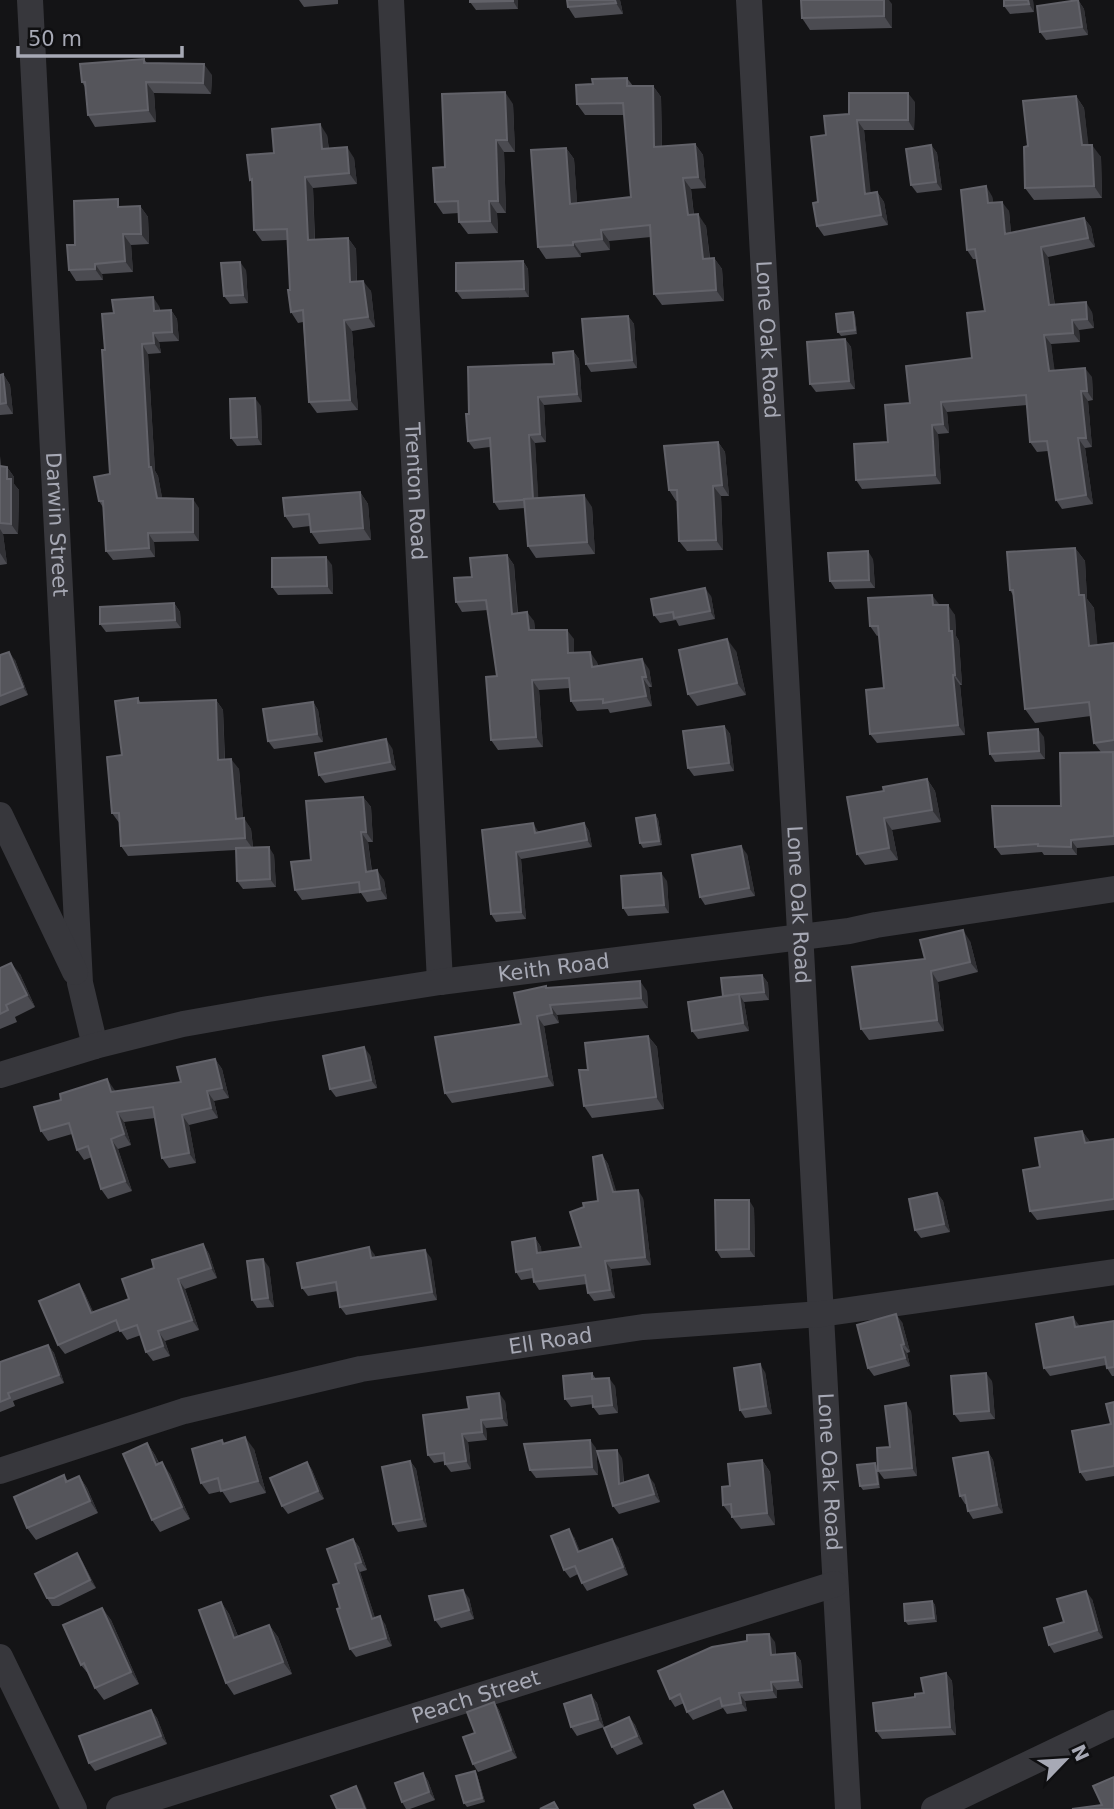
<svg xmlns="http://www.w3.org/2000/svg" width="1114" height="1809" viewBox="0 0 1114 1809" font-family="'DejaVu Sans',sans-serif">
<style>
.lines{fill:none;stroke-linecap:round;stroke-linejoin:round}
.minor{stroke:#37373c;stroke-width:26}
.wall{fill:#4b4b51}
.shaded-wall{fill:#313135}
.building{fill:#55555b;stroke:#626269;stroke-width:2}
.labels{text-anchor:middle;stroke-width:5;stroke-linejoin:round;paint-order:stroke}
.street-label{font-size:21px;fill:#a7a9b5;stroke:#0f0f11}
</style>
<rect width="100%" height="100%" fill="#141416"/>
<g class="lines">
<g class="minor">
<path id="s1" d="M 30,0 L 80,983 L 95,1046"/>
<path id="s2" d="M 391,0 L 440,982"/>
<path id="s3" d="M 749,0 L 848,1809"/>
<polyline points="0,815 75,972"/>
<path id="s4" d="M 0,1075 L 95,1046 L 183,1024 L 268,1009 L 440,982 L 849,931 L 876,925 L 1114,889"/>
<path id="s5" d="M 0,1471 L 184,1411 L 361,1369 L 643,1327 L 821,1314 L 1114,1272"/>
<polyline points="0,1657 74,1809"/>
<path id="s6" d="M 119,1809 L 835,1584"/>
<polyline points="934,1809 1114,1723"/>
</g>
</g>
<g class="wall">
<polygon points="299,0 338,0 338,4 304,7"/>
<polygon points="518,0 518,9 476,10 470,2"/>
<polygon points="567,0 620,0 623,14 575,18 568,7"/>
<polygon points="1033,0 1034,12 1010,14 1004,6"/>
<polygon points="1078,0 1084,9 1088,35 1046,40 1040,32"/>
<polygon points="892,4 892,28 810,30 802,18"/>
<polygon points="144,59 147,63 212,75 211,94 154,93 156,122 95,127 88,115 85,87 82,82"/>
<polygon points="627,78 633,86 653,86 661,97 662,147 695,144 703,155 706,188 691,189 694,215 706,226 710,258 714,258 722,269 724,301 662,305 654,294 651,237 609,241 610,250 581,253 581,257 546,259 538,247 566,148 574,159 577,203 631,197 624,115 585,115 577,104 593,84"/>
<polygon points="1076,96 1084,108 1088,145 1101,157 1102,198 1034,200 1025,188 1028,146"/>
<polygon points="915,102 914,130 864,130 870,193 877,192 884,202 888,225 824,236 817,226 818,202 826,135 849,114"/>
<polygon points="513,104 515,152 504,152 506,213 497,213 498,233 468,234 459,222 459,213 443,214 435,202 445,167"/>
<polygon points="327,135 329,149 354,158 357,184 313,188 315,239 348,238 356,249 357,281 371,291 375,327 352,331 358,410 317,413 309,402 303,322 298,323 291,312 287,240 262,241 254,230 252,183 250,180 274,153"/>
<polygon points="931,145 937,153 942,190 917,193 911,185"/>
<polygon points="992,196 993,203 1009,211 1011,233 1084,218 1091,227 1095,247 1048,257 1055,305 1092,312 1094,328 1079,330 1080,342 1051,344 1054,370 1092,377 1093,400 1088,401 1092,447 1085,448 1093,504 1062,509 1056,500 1048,451 1037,452 1030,442 1027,405 947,412 949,433 938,434 941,484 862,489 856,480 888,442 910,403 972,358 985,311 977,259 973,259 967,250"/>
<polygon points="140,206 148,217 149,244 131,245 133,272 102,274 103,280 76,281 69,270 75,245 123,207"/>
<polygon points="523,261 528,269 529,297 462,299 456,291"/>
<polygon points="246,270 248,303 230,304 224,296"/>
<polygon points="159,306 160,310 171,310 177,319 179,341 159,342 161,353 148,354 155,471 158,476 162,498 199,508 199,541 154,542 155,557 113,560 106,551 104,509 99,501 110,474 105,350"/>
<polygon points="853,312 855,316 857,334 841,336 838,332"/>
<polygon points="628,316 634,324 637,368 591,372 586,364"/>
<polygon points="845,339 851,347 855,389 816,392 810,384"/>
<polygon points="573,351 579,359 582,402 544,405 546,442 535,443 538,498 592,507 595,554 536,558 528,546 525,508 499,510 494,502 490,447 474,449 468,441 554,364"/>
<polygon points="3,374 10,385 13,414 0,415 0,375"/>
<polygon points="261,406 262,445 237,446 231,438"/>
<polygon points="718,442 725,452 729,496 721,496 723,550 687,551 679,541 677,501 676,501 669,490"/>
<polygon points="0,456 1,466 7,467 14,477 14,484 19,490 18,534 3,534 7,564 0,565"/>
<polygon points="360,492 368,504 371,540 319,544 311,532 310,526 293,528 285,516"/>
<polygon points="1075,548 1085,561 1087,599 1094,608 1097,645 1114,643 1114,845 1077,848 1077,855 1044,855 1042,852 1001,855 995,847 1061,806 1101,752 1094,743 1091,716 1035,723 1025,709 1014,597 1010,590"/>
<polygon points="507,555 514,565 518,613 534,621 535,630 574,639 574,653 597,662 598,666 649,669 652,687 649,687 652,706 610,713 608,709 577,711 571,701 570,688 539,690 543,747 498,750 491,740 497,676 488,610 462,612 456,602 472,577"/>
<polygon points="873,559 875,588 835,589 830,581"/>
<polygon points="332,565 333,594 278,595 272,587"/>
<polygon points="711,596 715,619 679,626 676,620 660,623 654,615"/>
<polygon points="174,603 180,612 181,628 106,632 100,624"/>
<polygon points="939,605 955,615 956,636 959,641 962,685 960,685 965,735 877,743 870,734 884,688 879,635 877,636 870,626"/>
<polygon points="736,651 746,695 697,706 688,694"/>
<polygon points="0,655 15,660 28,695 0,706"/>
<polygon points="138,698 141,703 216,700 223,710 225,759 239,769 243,818 251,829 253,847 274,855 276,887 243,889 237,881 236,850 128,856 121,846 120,824 112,813 122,755"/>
<polygon points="313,702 318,710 323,742 274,749 268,741"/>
<polygon points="724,726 730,734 734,771 694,776 688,768"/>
<polygon points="1044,737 1045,759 995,762 990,754"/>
<polygon points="392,748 396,770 325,783 319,775"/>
<polygon points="927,779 935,791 941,822 892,830 898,860 865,865 857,854 884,791"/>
<polygon points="363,797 371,807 373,842 368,842 372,871 384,880 387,899 367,902 361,893 302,900 295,890 311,860"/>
<polygon points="655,815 658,819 662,845 643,848 640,843"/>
<polygon points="584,823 589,831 592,847 521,859 526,919 496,922 491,914 482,830 538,831 539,832"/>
<polygon points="747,854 755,896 705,905 700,897"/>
<polygon points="667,881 669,913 628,916 623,908"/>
<polygon points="970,941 978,972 938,982 944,1031 869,1040 861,1029 925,959"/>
<polygon points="0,968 20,974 35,1007 15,1017 17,1022 0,1029"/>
<polygon points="762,975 768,983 769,1000 744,1002 749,1031 698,1039 692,1031 724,997 723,996"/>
<polygon points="546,986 547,988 647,991 648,1008 557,1015 559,1023 544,1026 554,1086 452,1103 445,1093 521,1024"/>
<polygon points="648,1036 657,1047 664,1109 592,1118 584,1106 588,1070"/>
<polygon points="370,1055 377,1088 336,1097 330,1089"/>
<polygon points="215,1059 222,1069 229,1098 214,1101 218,1118 189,1125 196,1163 169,1168 162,1158 155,1118 124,1122 131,1145 118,1149 132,1191 108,1199 101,1189 92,1157 84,1160 77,1150 72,1134 48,1141 41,1131 114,1089 115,1092 181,1082"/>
<polygon points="1082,1131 1090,1142 1114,1139 1114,1210 1037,1220 1030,1211 1040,1167"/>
<polygon points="602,1155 608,1164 616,1192 643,1198 651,1265 611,1269 615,1298 594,1301 588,1293 587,1284 539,1290 534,1282 533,1278 521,1280 516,1272 535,1238 541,1247 541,1253 581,1247 584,1207 598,1201"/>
<polygon points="937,1193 943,1201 950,1232 921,1238 915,1230"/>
<polygon points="754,1208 755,1257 721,1258 716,1250"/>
<polygon points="203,1244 209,1254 217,1278 185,1289 199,1330 165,1341 170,1356 153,1361 146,1352 141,1335 127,1340 120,1330 65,1354 58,1345 79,1284 85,1294 93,1312 129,1299 154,1268"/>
<polygon points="375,1255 375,1258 431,1258 437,1300 346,1315 340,1307 338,1291 308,1296 302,1288"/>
<polygon points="269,1267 274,1307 257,1308 252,1300"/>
<polygon points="1073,1317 1079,1327 1114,1321 1114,1376 1112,1376 1107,1368 1106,1365 1050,1376 1044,1368"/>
<polygon points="902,1322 910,1352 907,1353 910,1366 874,1376 868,1368"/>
<polygon points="48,1345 54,1353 64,1383 13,1401 15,1406 0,1412 0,1362"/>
<polygon points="765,1372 772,1414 745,1418 740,1410"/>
<polygon points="592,1373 596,1379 615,1386 618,1413 599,1415 593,1407 593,1404 571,1407 565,1399"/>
<polygon points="992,1381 995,1419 960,1422 954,1414"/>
<polygon points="505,1401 508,1426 486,1428 487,1440 468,1442 471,1469 451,1472 445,1464 445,1461 434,1463 428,1455 469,1409"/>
<polygon points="1114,1402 1114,1476 1086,1481 1080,1472 1111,1424"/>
<polygon points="911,1411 917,1476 884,1479 878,1471"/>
<polygon points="222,1440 224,1443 254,1449 266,1493 230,1503 222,1491 209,1494 201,1483"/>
<polygon points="147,1443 155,1455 159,1463 170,1474 190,1519 160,1532 152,1520"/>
<polygon points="596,1448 598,1475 536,1478 530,1470"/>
<polygon points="988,1452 993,1460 1003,1513 973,1519 968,1511 966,1504 965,1504 960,1496"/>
<polygon points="622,1458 624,1482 654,1483 660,1502 619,1514 613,1506"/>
<polygon points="762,1460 770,1472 775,1525 741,1529 723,1505 730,1486"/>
<polygon points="410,1461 416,1469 427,1527 398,1532 393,1524"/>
<polygon points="307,1462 312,1470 324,1499 288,1514 282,1506"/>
<polygon points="875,1463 880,1488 863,1490 860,1486"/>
<polygon points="64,1475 68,1481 79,1476 87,1488 98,1513 36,1540 27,1528"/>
<polygon points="574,1537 580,1552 618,1547 628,1575 587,1591 582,1583 578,1574 570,1578 564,1570"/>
<polygon points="353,1539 359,1547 367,1570 360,1572 375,1618 385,1624 392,1646 356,1657 350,1649 340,1608 339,1583"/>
<polygon points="82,1561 96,1588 59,1606 52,1606 47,1598"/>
<polygon points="469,1598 474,1619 441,1628 435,1620"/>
<polygon points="1092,1599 1103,1638 1054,1653 1049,1645 1064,1622"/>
<polygon points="932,1601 935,1605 937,1622 908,1625 905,1621"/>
<polygon points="221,1602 229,1614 238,1636 269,1625 278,1637 292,1674 234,1695 226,1683"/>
<polygon points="102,1608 111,1620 139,1684 104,1700 95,1688 90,1676 81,1665"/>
<polygon points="775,1642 776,1654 795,1653 801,1661 803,1688 777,1690 777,1698 745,1701 747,1711 727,1714 723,1708 693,1720 687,1712 684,1703 675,1707 670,1699"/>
<polygon points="946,1673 952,1681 956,1735 882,1739 876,1731 915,1697 924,1693"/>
<polygon points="591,1695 597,1703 604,1727 577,1736 571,1727"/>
<polygon points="494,1702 499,1710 517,1758 478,1772 473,1764 475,1733"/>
<polygon points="151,1710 157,1718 167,1744 95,1771 89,1763"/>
<polygon points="629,1717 635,1725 643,1744 617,1755 612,1747"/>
<polygon points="475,1771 477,1775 485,1802 467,1807 464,1803"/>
<polygon points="423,1773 428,1781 435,1800 410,1809 406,1809 402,1802"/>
</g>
<g class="shaded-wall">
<polygon points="513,0 518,0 518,9 513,1"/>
<polygon points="615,0 620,0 623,14 616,3"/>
<polygon points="884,0 889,0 892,4 892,28 884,16"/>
<polygon points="1028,0 1033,0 1034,12 1029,4"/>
<polygon points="1078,0 1084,9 1088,35 1082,27"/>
<polygon points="204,64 212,75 211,94 203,83"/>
<polygon points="146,82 154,93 156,122 148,110"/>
<polygon points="653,86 661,97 662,158 654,147"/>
<polygon points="505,92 513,104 515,152 507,140"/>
<polygon points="908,93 915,102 914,130 908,120"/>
<polygon points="1076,96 1084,108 1090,157 1082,145"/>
<polygon points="857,120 864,130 872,204 865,194"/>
<polygon points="320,124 327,135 330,160 322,149"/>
<polygon points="496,140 504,152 506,213 498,201"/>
<polygon points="695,144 703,155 706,188 698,177"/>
<polygon points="931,145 937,153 942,190 936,182"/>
<polygon points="1092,145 1101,157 1102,198 1094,186"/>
<polygon points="347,147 354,158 357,184 349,173"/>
<polygon points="566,148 574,159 578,215 570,204"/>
<polygon points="305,177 313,188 315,250 308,240"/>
<polygon points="683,178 691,189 695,227 688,215"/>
<polygon points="986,186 992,196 995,212 988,203"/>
<polygon points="877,192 884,202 888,225 881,215"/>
<polygon points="489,201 497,213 498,233 490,221"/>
<polygon points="1002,202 1009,211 1012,244 1005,234"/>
<polygon points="140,206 148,217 149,244 141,234"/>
<polygon points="698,214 706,226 711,270 703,259"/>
<polygon points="1084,218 1091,227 1095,247 1088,238"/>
<polygon points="601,230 609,241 610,250 602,239"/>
<polygon points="123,234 131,245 133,272 125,261"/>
<polygon points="348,238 356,249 357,293 350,282"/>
<polygon points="573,242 581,253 581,257 573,245"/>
<polygon points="1041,247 1048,257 1056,315 1049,305"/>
<polygon points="714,258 722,269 724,301 716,290"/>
<polygon points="523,261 528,269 529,297 524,289"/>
<polygon points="240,262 246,270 248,303 243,295"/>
<polygon points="95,264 102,274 103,280 95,269"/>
<polygon points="363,281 371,291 375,327 368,317"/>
<polygon points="153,297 159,306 160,320 154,311"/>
<polygon points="1086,302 1092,312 1094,328 1087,319"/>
<polygon points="171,310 177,319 179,341 172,332"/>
<polygon points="853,312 855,316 857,334 855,330"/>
<polygon points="628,316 634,324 637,368 632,360"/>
<polygon points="344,320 352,331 358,410 350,400"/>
<polygon points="1072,320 1079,330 1080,342 1073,333"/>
<polygon points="153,333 159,342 161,353 154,343"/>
<polygon points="1044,335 1051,344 1056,380 1049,371"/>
<polygon points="845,339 851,347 855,389 849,381"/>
<polygon points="142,344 148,354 155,471 158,476 164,507 157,498 149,467"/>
<polygon points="573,351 579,359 582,402 577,394"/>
<polygon points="1085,368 1092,377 1093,400 1087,391"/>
<polygon points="3,374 10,385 13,414 6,403"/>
<polygon points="1081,391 1088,401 1092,447 1086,438"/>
<polygon points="538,397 544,405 546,442 540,434"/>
<polygon points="255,398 261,406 262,445 257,437"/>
<polygon points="941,402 947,412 949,433 943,424"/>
<polygon points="932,425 938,434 941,484 935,475"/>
<polygon points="529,435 535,443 539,508 533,499"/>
<polygon points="1078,438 1085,448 1093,504 1086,495"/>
<polygon points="718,442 725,452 729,496 722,485"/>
<polygon points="7,467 14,477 14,484 19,490 18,534 11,524 7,479"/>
<polygon points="713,486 721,496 723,550 716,540"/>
<polygon points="360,492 368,504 371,540 363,528"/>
<polygon points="584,495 592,507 595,554 587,542"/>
<polygon points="193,499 199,508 199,541 193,532"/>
<polygon points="0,529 3,534 7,564 0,553"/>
<polygon points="148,533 154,542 155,557 149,548"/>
<polygon points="1075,548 1085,561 1087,599 1094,608 1099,659 1089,646 1079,595"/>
<polygon points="868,551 873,559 875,588 869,580"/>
<polygon points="507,555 514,565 518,623 512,614"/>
<polygon points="326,557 332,565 333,594 327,586"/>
<polygon points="705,588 711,596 715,619 710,611"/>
<polygon points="932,595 939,604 940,615 933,605"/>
<polygon points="174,603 180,612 181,628 175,620"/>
<polygon points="948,605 955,615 956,636 959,641 962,685 955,675 949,631"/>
<polygon points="527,612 534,621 536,640 529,630"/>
<polygon points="567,630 574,639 574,663 568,653"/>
<polygon points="727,639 736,651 746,695 737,683"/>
<polygon points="9,652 15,660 28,695 23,687"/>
<polygon points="590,652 597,662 598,677 592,667"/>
<polygon points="642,659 649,669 652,687 646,677"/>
<polygon points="953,675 960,685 965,735 958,725"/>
<polygon points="642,677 649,687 652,706 646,696"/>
<polygon points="532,680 539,690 543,747 536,737"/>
<polygon points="216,700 223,710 225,771 218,760"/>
<polygon points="313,702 318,710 323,742 317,734"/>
<polygon points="724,726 730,734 734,771 729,763"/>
<polygon points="1038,729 1044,737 1045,759 1039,751"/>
<polygon points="386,739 392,748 396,770 390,762"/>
<polygon points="231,759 239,769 244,829 236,819"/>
<polygon points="927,779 935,791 941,822 932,810"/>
<polygon points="363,797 371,807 373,842 366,832"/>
<polygon points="655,815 658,819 662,845 659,841"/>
<polygon points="244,818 251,829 253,849 245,838"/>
<polygon points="884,818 892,830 898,860 889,848"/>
<polygon points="533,823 538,831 540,841 535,833"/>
<polygon points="584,823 589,831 592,847 587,840"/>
<polygon points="361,832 368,842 373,882 366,872"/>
<polygon points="1071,840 1077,848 1077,855 1071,847"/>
<polygon points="741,846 747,854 755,896 749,888"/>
<polygon points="269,847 274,855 276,887 270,879"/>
<polygon points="516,852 521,859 526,919 521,912"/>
<polygon points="377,870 384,880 387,899 380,889"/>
<polygon points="661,873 667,881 669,913 664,905"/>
<polygon points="963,930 970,941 978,972 970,962"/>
<polygon points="11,963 20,974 35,1007 27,995"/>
<polygon points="931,971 938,982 944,1031 937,1020"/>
<polygon points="762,975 768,983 769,1000 764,992"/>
<polygon points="640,981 647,991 648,1008 641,998"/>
<polygon points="739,994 744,1002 749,1031 743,1023"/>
<polygon points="550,1005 557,1015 559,1023 552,1013"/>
<polygon points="537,1016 544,1026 554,1086 547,1076"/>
<polygon points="648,1036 657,1047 664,1109 656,1097"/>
<polygon points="364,1047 370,1055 377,1088 371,1080"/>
<polygon points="215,1059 222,1069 229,1098 222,1088"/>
<polygon points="107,1079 114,1089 118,1103 111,1092"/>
<polygon points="207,1091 214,1101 218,1118 211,1108"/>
<polygon points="117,1112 124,1122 131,1145 124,1134"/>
<polygon points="182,1115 189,1125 196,1163 189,1153"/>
<polygon points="1082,1131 1089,1140 1092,1153 1085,1143"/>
<polygon points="111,1139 118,1149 132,1191 125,1181"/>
<polygon points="602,1155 608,1164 619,1200 613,1192"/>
<polygon points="638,1190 643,1198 651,1265 645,1257"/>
<polygon points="937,1193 943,1201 950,1232 944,1224"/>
<polygon points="749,1200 754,1208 755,1257 749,1249"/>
<polygon points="535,1238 541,1247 543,1261 537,1253"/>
<polygon points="203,1244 209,1254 217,1278 211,1268"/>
<polygon points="369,1247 375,1255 376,1266 371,1258"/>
<polygon points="425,1250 431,1258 437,1300 432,1292"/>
<polygon points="263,1259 269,1267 274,1307 268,1298"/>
<polygon points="605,1261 611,1269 615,1298 610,1290"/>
<polygon points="178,1279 185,1289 199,1330 192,1320"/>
<polygon points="79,1284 85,1294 98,1322 91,1313"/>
<polygon points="896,1314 902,1322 910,1352 904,1344"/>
<polygon points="1073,1317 1079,1325 1081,1335 1075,1327"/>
<polygon points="158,1331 165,1341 170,1356 163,1346"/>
<polygon points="48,1345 54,1353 64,1383 59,1375"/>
<polygon points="901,1345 907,1353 910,1366 905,1358"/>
<polygon points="760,1364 765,1372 772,1414 766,1406"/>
<polygon points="986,1373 992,1381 995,1419 989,1411"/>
<polygon points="609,1378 615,1386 618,1413 612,1405"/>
<polygon points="499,1393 505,1401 508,1426 502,1418"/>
<polygon points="906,1403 911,1411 917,1476 912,1468"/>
<polygon points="481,1420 486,1428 487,1440 482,1432"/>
<polygon points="462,1434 468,1442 471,1469 466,1461"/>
<polygon points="245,1437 254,1449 266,1493 258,1481"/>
<polygon points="590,1440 596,1448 598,1475 592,1467"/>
<polygon points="147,1443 155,1455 164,1477 156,1465"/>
<polygon points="617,1450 622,1458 624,1492 619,1484"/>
<polygon points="988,1452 993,1460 1003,1513 997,1505"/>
<polygon points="762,1460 770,1472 775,1525 767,1513"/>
<polygon points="410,1461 416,1469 427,1527 422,1519"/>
<polygon points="162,1462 170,1474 190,1519 182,1507"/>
<polygon points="307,1462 312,1470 324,1499 318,1491"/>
<polygon points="875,1463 878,1467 880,1488 878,1484"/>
<polygon points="648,1475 654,1483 660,1502 654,1494"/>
<polygon points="79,1476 87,1488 98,1513 90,1501"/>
<polygon points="569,1529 574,1537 584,1560 578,1552"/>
<polygon points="353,1539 359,1547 367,1570 361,1562"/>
<polygon points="612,1539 618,1547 628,1575 623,1567"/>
<polygon points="77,1553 82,1561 96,1588 90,1580"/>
<polygon points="355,1564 360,1572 378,1627 372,1619"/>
<polygon points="463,1590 469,1598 474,1619 469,1610"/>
<polygon points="1086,1591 1092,1599 1103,1638 1097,1630"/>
<polygon points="932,1601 935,1605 937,1622 934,1618"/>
<polygon points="221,1602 229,1614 243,1649 234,1638"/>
<polygon points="102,1608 111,1620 139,1684 131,1672"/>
<polygon points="380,1616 385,1624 392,1646 386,1638"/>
<polygon points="269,1625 278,1637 292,1674 283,1662"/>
<polygon points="769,1634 775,1642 776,1663 771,1655"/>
<polygon points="795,1653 801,1661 803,1688 798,1680"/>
<polygon points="946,1673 952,1681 956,1735 950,1727"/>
<polygon points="771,1682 777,1690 777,1698 772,1690"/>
<polygon points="739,1693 745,1701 747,1711 741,1703"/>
<polygon points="591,1695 597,1703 604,1727 598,1719"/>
<polygon points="494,1702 499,1710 517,1758 511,1750"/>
<polygon points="151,1710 157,1718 167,1744 161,1736"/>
<polygon points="629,1717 635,1725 643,1744 637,1736"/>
<polygon points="475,1771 477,1775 485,1802 482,1798"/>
<polygon points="423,1773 428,1781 435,1800 429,1792"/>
<polygon points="356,1786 361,1794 367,1809 365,1809"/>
</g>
<g class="building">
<polygon points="470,0 513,0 513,1 470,2"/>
<polygon points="567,0 615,0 616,3 568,7"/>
<polygon points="801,0 884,0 884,16 802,18"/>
<polygon points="1004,0 1028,0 1029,4 1004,6"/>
<polygon points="1078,0 1082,27 1040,32 1037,6"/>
<polygon points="144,59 144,63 204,64 203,83 146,82 148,110 88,115 85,82 82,82 80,64"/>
<polygon points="627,78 627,86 653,86 654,147 695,144 698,177 683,178 688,215 698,214 703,259 714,258 716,290 654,294 650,225 601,230 602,239 573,242 573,245 538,247 531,150 566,148 570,204 631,197 623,103 577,104 576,85 593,84 592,79"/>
<polygon points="505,92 507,140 496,140 498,201 489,201 490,221 459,222 458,201 435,202 433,168 445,167 442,94"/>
<polygon points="849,93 908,93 908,120 857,120 865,194 877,192 881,215 817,226 813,203 818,202 811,137 826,135 824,116 849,114"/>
<polygon points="1076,96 1082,145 1092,145 1094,186 1025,188 1024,147 1028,146 1023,101"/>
<polygon points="320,124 322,149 347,147 349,173 305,177 308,240 348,238 350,282 363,281 368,317 344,320 350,400 309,402 303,310 291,312 288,290 290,290 287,229 254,230 252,179 250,180 247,155 274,153 272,129"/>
<polygon points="931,145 936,182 911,185 906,149"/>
<polygon points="986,186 988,203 1002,202 1005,234 1084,218 1088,238 1041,247 1049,305 1086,302 1087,319 1072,320 1073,333 1044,335 1049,371 1085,368 1087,391 1081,391 1086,438 1078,438 1086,495 1056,500 1047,441 1030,442 1026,395 941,402 943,424 932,425 935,475 856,480 854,444 888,442 885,405 910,403 906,366 972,358 967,313 985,311 975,249 967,250 961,190"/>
<polygon points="118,199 118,207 140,206 141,234 123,234 125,261 95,264 95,269 69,270 67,245 75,245 74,201"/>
<polygon points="523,261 524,289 456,291 456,263"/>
<polygon points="240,262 243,295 224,296 221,263"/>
<polygon points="153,297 154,311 171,310 172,332 153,333 154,343 142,344 149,467 151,467 157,498 193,499 193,532 148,533 149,548 106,551 103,501 99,501 94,477 110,474 102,350 105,350 102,314 114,313 112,300"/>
<polygon points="853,312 855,330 838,332 836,314"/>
<polygon points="628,316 632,360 586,364 582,319"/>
<polygon points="845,339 849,381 810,384 807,342"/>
<polygon points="573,351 577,394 538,397 540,434 529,435 533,499 494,502 490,438 468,441 466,414 469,414 468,367 554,364 553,353"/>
<polygon points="3,374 6,403 0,404 0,375"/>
<polygon points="255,398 257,437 231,438 230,399"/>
<polygon points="718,442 722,485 713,486 716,540 679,541 677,490 669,490 664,446"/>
<polygon points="0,466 7,467 7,479 11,479 11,524 0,523"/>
<polygon points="360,492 363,528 311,532 309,514 285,516 283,498"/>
<polygon points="584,495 587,542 528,546 524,499"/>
<polygon points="1075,548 1079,595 1084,595 1089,646 1114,643 1114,740 1094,743 1089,702 1025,709 1013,590 1010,590 1007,552"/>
<polygon points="868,551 869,580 830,581 828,553"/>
<polygon points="507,555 512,614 527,612 529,630 567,630 568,653 590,652 592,667 642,659 646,677 642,677 646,696 603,703 603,699 571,701 569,678 532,680 536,737 491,740 486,677 497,676 486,600 456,602 454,578 472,577 470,558"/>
<polygon points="326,557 327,586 272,587 272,558"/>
<polygon points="705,588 710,611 674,618 673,612 654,615 651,599"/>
<polygon points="932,595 933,605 948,605 949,631 952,631 955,675 953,675 958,725 870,734 866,690 884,688 878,626 870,626 868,598"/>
<polygon points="174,603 175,620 100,624 100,607"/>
<polygon points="727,639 737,683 688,694 679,650"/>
<polygon points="9,652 23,687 0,696 0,655"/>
<polygon points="138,698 138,703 216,700 218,760 231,759 236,819 244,818 245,838 121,846 119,813 112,813 107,757 122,755 115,701"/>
<polygon points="313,702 317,734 268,741 263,709"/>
<polygon points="724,726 729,763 688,768 683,731"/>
<polygon points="1038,729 1039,751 990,754 988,733"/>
<polygon points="386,739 390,762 319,775 315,753"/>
<polygon points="1113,752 1114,836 1071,840 1071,847 1038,846 1038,844 995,847 992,806 1061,806 1060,753"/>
<polygon points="927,779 932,810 884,818 889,848 857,854 847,797 884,791 883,787"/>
<polygon points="363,797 366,832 361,832 366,872 377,870 380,889 360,892 359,882 295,890 291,862 311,860 306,801"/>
<polygon points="655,815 659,841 640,843 636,818"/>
<polygon points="533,823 535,833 584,823 587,840 516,852 521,912 491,914 482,830"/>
<polygon points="741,846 749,888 700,897 692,855"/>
<polygon points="269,847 270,879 237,881 236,848"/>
<polygon points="661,873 664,905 623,908 621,876"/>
<polygon points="963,930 970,962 931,971 937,1020 861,1029 852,967 925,959 920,940"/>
<polygon points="11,963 27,995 6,1005 8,1010 0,1014 0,968"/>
<polygon points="762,975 764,992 723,996 721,978"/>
<polygon points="640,981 641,998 550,1005 552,1013 537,1016 547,1076 445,1093 435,1037 521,1024 514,993 546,986 546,988"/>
<polygon points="739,994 743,1023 692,1031 688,1002"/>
<polygon points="648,1036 656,1097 584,1106 579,1070 588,1070 585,1043"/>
<polygon points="364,1047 371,1080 330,1089 323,1056"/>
<polygon points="215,1059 222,1088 207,1091 211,1108 182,1115 189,1153 162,1158 153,1107 117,1112 124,1134 111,1139 125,1181 101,1189 88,1146 77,1150 69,1123 41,1131 34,1107 61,1100 60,1094 107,1079 111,1092 181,1082 177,1067"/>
<polygon points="1082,1131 1085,1143 1114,1139 1114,1199 1030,1211 1023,1170 1040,1167 1035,1138"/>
<polygon points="602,1155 613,1192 638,1190 645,1257 605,1261 610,1290 588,1293 585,1275 534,1282 532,1269 516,1272 512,1242 535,1238 537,1253 581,1247 570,1212 584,1207 583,1203 598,1201 593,1157"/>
<polygon points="937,1193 944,1224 915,1230 909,1199"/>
<polygon points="715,1200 749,1200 749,1249 716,1250"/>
<polygon points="203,1244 211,1268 178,1279 192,1320 158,1331 163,1346 146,1352 137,1325 120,1331 116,1320 58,1345 39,1301 79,1284 91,1313 129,1299 122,1279 154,1268 152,1260"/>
<polygon points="369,1247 371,1258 425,1250 432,1292 340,1307 336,1282 302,1288 297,1263"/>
<polygon points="263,1259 268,1298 252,1300 247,1261"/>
<polygon points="896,1314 904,1344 901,1345 905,1358 868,1368 857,1325"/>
<polygon points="1073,1317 1075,1327 1114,1321 1114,1367 1107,1368 1105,1357 1044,1368 1036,1324"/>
<polygon points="48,1345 59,1375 8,1393 10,1398 0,1402 0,1362"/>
<polygon points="760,1364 766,1406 740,1410 734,1368"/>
<polygon points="592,1373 592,1379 609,1378 612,1405 593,1407 592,1396 565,1399 563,1376"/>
<polygon points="986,1373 989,1411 954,1414 951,1376"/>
<polygon points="499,1393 502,1418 481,1420 482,1432 462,1434 466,1461 445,1464 444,1453 428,1455 423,1415 469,1409 467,1397"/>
<polygon points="1114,1402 1114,1466 1080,1472 1072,1431 1111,1424 1106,1404"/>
<polygon points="906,1403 912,1468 878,1471 877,1448 890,1447 885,1406"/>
<polygon points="245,1437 258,1481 221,1491 218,1478 201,1483 192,1449 222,1440 223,1444"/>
<polygon points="590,1440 592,1467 530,1470 524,1444"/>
<polygon points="147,1443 156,1465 162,1462 182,1507 152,1520 123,1454"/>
<polygon points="617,1450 619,1484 648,1475 654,1494 613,1506 597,1451"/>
<polygon points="988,1452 997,1505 968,1511 965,1495 960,1496 953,1458"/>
<polygon points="762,1460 767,1513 732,1517 731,1504 723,1505 722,1487 730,1486 728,1464"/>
<polygon points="410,1461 422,1519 393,1524 382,1467"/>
<polygon points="307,1462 318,1491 282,1506 270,1478"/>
<polygon points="875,1463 878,1484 860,1486 857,1465"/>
<polygon points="64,1475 66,1482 79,1476 90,1501 27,1528 14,1497"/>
<polygon points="569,1529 578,1552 612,1539 623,1567 582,1583 575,1566 564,1570 551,1536"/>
<polygon points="353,1539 361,1562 355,1564 372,1619 380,1616 386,1638 350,1649 337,1609 340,1608 333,1585 339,1583 327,1549"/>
<polygon points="77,1553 90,1580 54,1598 47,1598 35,1574"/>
<polygon points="463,1590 469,1610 435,1620 429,1596"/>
<polygon points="1086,1591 1097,1630 1049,1645 1044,1628 1064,1622 1057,1599"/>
<polygon points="932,1601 934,1618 905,1621 904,1604"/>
<polygon points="221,1602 234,1638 269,1625 283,1662 226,1683 199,1610"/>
<polygon points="102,1608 131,1672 95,1688 84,1663 81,1665 63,1625"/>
<polygon points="769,1634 771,1655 795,1653 798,1680 771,1682 772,1690 739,1693 741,1703 722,1706 720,1698 687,1712 680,1694 670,1699 658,1671 712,1647 747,1641 747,1635"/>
<polygon points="946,1673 950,1727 876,1731 873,1703 915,1697 915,1694 924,1693 921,1678"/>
<polygon points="591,1695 598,1719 571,1727 564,1704"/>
<polygon points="494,1702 511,1750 473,1764 463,1737 475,1733 467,1712"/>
<polygon points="151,1710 161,1736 89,1763 79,1736"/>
<polygon points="629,1717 637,1736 612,1747 604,1728"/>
<polygon points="475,1771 482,1798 464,1803 456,1776"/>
<polygon points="423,1773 429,1792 402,1802 395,1783"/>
<polygon points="1114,1777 1114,1809 1072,1809 1102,1805 1093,1786"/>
<polygon points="356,1786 365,1809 337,1809 331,1796"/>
<polygon points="723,1791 732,1809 696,1809 694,1805"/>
<polygon points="554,1802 558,1809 540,1809"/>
</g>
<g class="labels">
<g class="street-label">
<text dy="7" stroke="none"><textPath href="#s3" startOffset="340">Lone Oak Road</textPath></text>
<text dy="7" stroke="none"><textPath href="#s2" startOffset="492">Trenton Road</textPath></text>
<text dy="7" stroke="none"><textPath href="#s1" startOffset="525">Darwin Street</textPath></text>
<text dy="7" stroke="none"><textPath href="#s3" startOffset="906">Lone Oak Road</textPath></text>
<text dy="7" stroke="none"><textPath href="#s4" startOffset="565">Keith Road</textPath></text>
<text dy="7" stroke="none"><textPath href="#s5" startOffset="567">Ell Road</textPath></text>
<text dy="7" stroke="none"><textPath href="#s3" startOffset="1474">Lone Oak Road</textPath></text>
<text dy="7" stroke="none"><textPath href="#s6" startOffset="374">Peach Street</textPath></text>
</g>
</g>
<g transform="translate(1065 1760) rotate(65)" stroke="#0f0f11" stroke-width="5" paint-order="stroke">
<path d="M0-5L12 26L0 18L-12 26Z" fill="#a7a9b5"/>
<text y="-10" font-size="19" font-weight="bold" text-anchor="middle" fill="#a7a9b5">N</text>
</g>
<path d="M18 46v10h164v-10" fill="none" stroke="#a7a9b5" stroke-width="3.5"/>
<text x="28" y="46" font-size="21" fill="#a7a9b5" stroke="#0f0f11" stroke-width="5" paint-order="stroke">50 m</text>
</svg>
